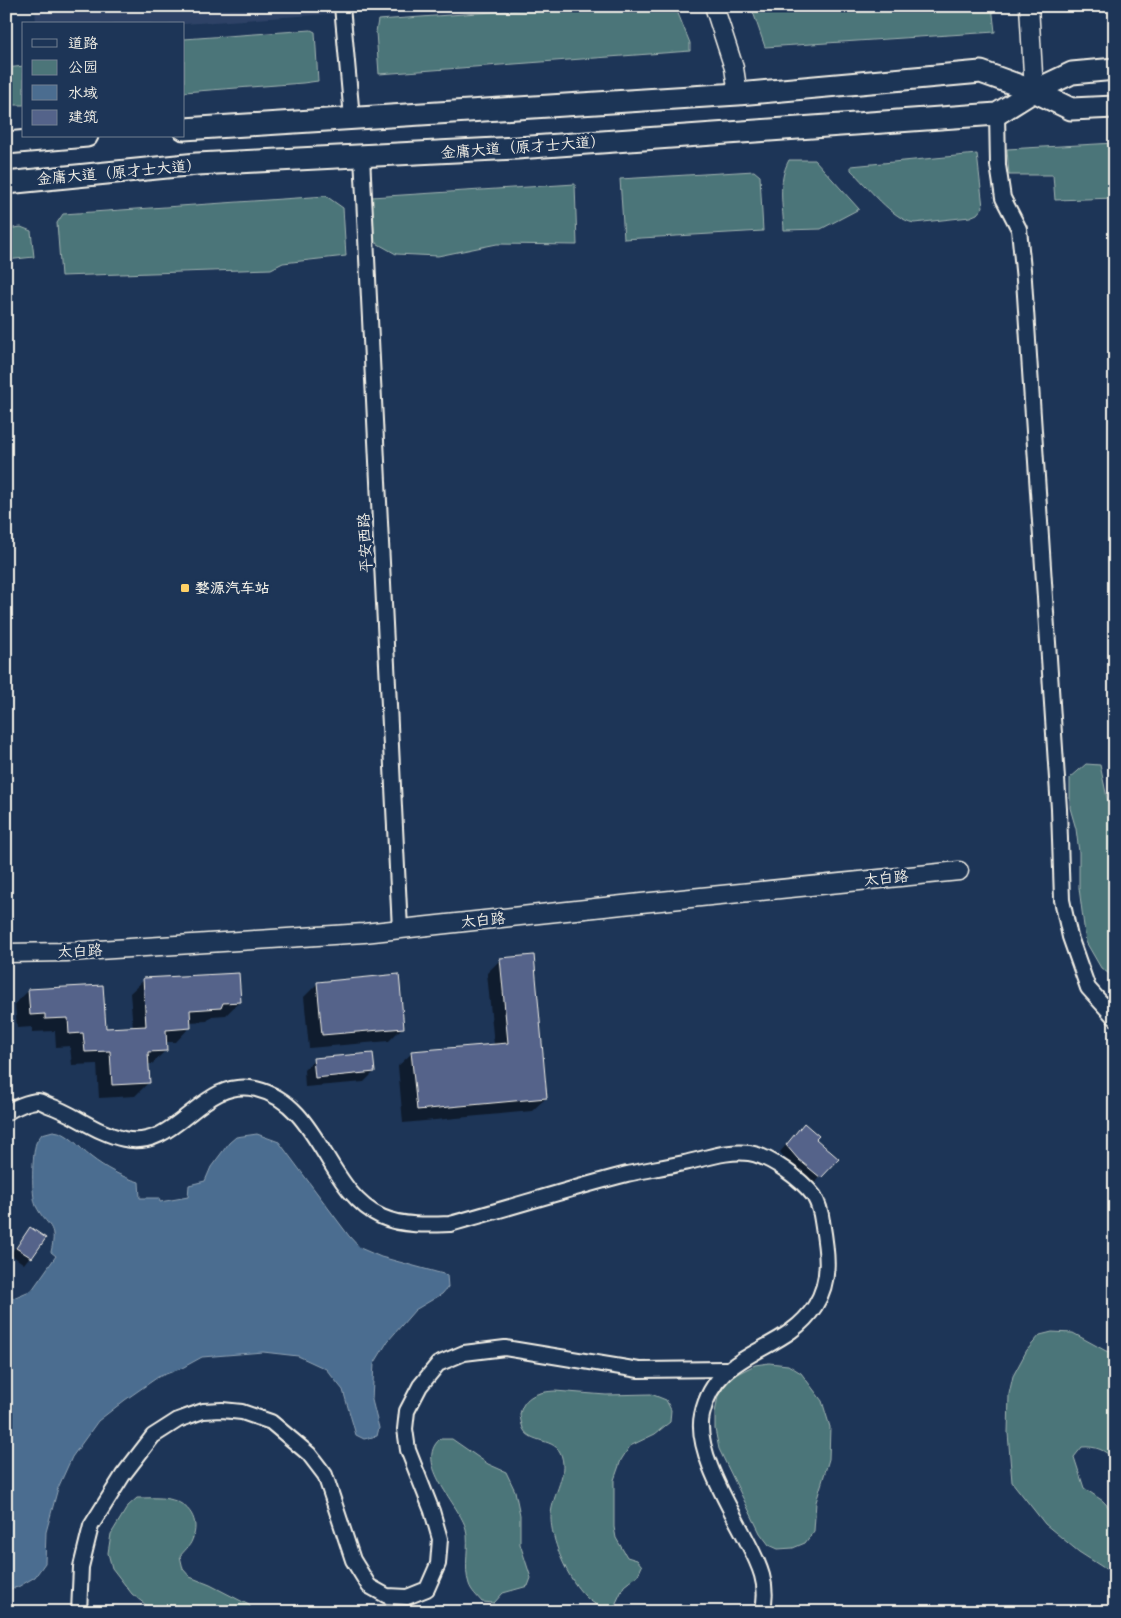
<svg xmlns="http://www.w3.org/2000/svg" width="1121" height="1618" viewBox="0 0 1121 1618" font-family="Sriracha,'LXGW WenKai TC',sans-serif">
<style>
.built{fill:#2e4366}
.green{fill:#4c7579;stroke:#a0b3b0}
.water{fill:#4b6d90;stroke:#8fa2b3}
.shadow{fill:#0007}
.building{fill:#54638a;stroke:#f4f1e8}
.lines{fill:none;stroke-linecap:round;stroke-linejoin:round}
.minor-casing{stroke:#f4f1e8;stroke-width:18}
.tertiary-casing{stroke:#f4f1e8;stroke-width:21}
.primary-casing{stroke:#f4f1e8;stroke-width:25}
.minor{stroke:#1d3557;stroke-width:14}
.tertiary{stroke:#1d3557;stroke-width:18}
.primary{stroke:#1d3557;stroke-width:21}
.poi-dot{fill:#ffd166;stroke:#1d3557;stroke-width:2}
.labels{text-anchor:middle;stroke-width:5;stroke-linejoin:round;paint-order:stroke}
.street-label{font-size:15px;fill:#f4f1e8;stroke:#1d3557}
.poi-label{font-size:15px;font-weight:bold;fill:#f4f1e8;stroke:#1d3557;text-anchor:start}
</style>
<rect width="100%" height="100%" fill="#1d3557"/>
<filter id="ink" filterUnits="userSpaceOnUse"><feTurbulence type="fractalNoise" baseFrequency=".02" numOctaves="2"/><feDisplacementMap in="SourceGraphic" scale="10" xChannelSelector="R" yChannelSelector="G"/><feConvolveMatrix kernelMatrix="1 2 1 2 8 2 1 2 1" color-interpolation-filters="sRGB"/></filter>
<g filter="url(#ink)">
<polygon class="built" points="35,6 446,6 184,24 36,24"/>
<g class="green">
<polygon points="579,6 675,6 690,43 690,51 379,74 376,32 378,20"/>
<polygon points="751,6 992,6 995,32 765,47"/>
<polygon points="311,30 315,32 318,81 303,83 184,92 184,39"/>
<polygon points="24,66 24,105 6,105 6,68"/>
<polygon points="1115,143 1115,198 1055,200 1053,175 1009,175 1007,149"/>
<path d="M 977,154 L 983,207 L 977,214 L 970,217 L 914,223 C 892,219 867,186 851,170 L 851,166 Z"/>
<path d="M 789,160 L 815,160 L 859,209 L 821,229 L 784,230 C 783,207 777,182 789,160 Z"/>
<polygon points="754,171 760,176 763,231 624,239 620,179"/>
<polygon points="575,184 577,245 497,244 438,256 396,254 371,240 369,204 371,197"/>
<polygon points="326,196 343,208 346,256 283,263 271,269 61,276 57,223 63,214"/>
<polygon points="21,227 31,231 34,257 6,260 6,229"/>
<polygon points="1086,764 1100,765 1108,802 1115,813 1115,978 1101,968 1086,942 1079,888 1079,852 1076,829 1070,808 1070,778"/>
<path d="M 1052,1332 L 1073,1333 L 1106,1351 L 1115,1353 L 1115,1460 C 1105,1450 1096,1446 1082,1447 L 1074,1457 L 1084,1488 L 1103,1501 L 1115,1514 L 1115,1575 L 1079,1552 L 1045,1524 L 1012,1482 L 1008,1433 L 1009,1394 L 1013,1376 L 1027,1350 L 1040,1335 Z"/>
<polygon points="769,1363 788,1365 801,1373 822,1401 830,1427 829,1459 816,1502 814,1531 805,1543 793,1548 778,1549 769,1545 760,1533 719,1449 715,1429 715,1413 718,1396 731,1377 755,1365"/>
<path d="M 555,1391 L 606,1395 L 651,1394 L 666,1400 L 671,1410 L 670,1422 L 655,1434 L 630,1446 L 621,1460 L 614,1480 L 614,1527 L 616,1538 L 627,1557 L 637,1560 L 642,1566 L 638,1575 L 624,1586 L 614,1607 C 580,1616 549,1541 551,1515 C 552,1494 570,1473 560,1452 C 552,1437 526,1444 522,1425 C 521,1421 520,1417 520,1414 C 524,1395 539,1392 555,1391 Z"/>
<path d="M 440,1439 L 452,1439 L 488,1464 L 506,1472 L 515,1491 L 520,1515 L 520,1544 L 531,1578 L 528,1586 L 503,1593 L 494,1603 L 482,1602 C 478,1597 471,1591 469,1584 C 463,1567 470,1546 466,1529 C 460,1505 413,1463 440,1439 Z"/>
<path d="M 137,1498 C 147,1498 159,1497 169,1499 C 189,1503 201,1521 192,1540 C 190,1546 184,1551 180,1556 L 183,1569 L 190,1577 L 210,1585 L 249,1605 L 253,1612 L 155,1612 L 132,1594 L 112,1568 L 108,1553 L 111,1534 L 128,1506 Z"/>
</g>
<path class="water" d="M 53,1131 C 69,1132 78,1147 91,1157 C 105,1168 122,1177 139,1182 L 140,1198 L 159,1198 L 160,1202 L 188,1197 L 189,1185 L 205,1181 L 211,1167 L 229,1143 L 236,1137 L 257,1134 L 279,1142 L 349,1236 L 360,1248 L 381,1257 L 447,1275 L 448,1287 L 442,1294 L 415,1310 L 388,1341 L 374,1364 L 372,1400 L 379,1428 L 377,1436 L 364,1439 L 356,1435 L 343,1390 L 326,1369 L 298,1356 L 263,1352 L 202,1357 L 182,1368 L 158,1377 L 125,1400 L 98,1421 L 72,1457 L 58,1488 L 46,1532 L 45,1563 L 35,1577 L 18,1587 L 6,1590 L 6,1301 L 32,1290 L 56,1256 L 51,1252 C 58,1223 47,1228 36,1206 C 31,1194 32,1156 36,1143 C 37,1140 40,1137 42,1134 Z"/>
<g class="shadow">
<polygon points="501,959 546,1098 532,1111 403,1123 398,1066 412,1053 494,1045 487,973"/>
<polygon points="144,980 240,1001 226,1015 212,1016 207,1021 189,1022 189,1028 176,1042 166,1042 166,1050 152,1064 148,1064 149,1082 135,1096 99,1098 97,1064 72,1065 70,1046 56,1047 55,1031 32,1032 32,1027 17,1028 15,1004 29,990 105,1029 133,1028 130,993"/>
<polygon points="318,983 403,1027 389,1041 309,1048 304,997"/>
<polygon points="314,1060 374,1072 364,1082 305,1087 304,1070"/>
<polygon points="798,1131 814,1139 837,1159 814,1184 791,1165 780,1152"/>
<polygon points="30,1229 44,1238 24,1264 10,1254"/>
</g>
<g class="building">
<polygon points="534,955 547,1098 417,1110 411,1051 508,1043 500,958"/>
<polygon points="239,973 241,1002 223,1003 221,1008 190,1010 191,1028 166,1030 167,1051 148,1052 150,1083 112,1085 110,1051 85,1052 83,1033 69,1034 68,1018 45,1019 45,1014 30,1015 28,989 103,985 106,1028 146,1026 143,978"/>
<polygon points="399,974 404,1028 322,1035 317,982"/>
<polygon points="373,1053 375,1072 315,1078 313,1058"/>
<polygon points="804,1123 819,1136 816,1139 839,1159 821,1178 798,1159 786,1145"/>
<polygon points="30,1227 46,1238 32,1258 16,1248"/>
</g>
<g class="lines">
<g class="minor-casing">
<g id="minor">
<polyline points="342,6 352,118"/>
<polyline points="997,114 998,165 1003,198 1019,229 1024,280 1059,809 1062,900 1070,937 1088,988 1115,1018"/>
<polyline points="362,156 400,929"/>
<path d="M 6,1113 C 13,1108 29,1101 38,1101 C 41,1101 45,1104 48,1105 C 75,1114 96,1133 124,1139 C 178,1151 201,1076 256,1089 C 321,1104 325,1191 382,1217 C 402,1226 428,1225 450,1224 C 509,1208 568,1189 627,1174 C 646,1170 665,1167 684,1163 C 704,1159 728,1150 749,1153 C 770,1156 801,1179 814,1196 C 818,1203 821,1213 822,1221 C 827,1251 832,1279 815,1306 C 784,1355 716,1348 702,1415 C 694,1450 731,1509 747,1541 C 759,1564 770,1586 762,1612"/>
<polyline points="79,1612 81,1567 91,1526 123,1475 153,1436 178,1420 203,1411 222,1410 242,1412 271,1422 309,1454 325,1475 353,1560 369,1586 387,1596 407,1597 427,1589 438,1564 440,1539 432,1511 408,1450 405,1429 407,1411 420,1386 438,1364 464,1353 505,1348 639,1370 727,1369"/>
</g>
</g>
<g class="tertiary-casing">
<g id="tertiary">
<polyline points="714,6 734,68 738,94"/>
<polyline points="1029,6 1034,91"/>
<polyline points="6,953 67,952 364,933 641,903 959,871"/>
</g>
</g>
<g class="primary-casing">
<g id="primary">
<polyline points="184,129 738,94 981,72 1034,91 1072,73 1115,69"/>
<polyline points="6,143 87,136"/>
<polyline points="6,183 197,164 517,148 997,114 1034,91 1071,109 1115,107"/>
</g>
</g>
<use href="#minor" class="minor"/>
<use href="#tertiary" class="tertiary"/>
<use href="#primary" class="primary"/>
</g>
</g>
<rect class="poi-dot" x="180" y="583" width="10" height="10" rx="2.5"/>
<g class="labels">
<g class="street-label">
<text transform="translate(523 147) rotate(-4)" y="5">金庸大道（原才士大道）</text>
<text transform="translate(119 172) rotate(-5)" y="5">金庸大道（原才士大道）</text>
<text transform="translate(365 543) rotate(-93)" y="5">平安西路</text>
<text transform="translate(886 878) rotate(-6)" y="5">太白路</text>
<text transform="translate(483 920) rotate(-6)" y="5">太白路</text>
<text transform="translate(80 951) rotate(-3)" y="5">太白路</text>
</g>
<g class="poi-label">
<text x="195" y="593">婺源汽车站</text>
</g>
</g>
<rect width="1121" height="1618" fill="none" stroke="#1d3557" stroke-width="25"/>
<rect x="12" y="12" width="1096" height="1593" fill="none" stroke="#f4f1e8" stroke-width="2" filter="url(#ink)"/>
<rect x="22" y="22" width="162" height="115" fill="#1d3557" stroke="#738091"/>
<rect x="32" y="39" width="25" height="8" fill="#1d3557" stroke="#738091"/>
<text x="68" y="48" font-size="15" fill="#f4f1e8">道路</text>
<rect x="32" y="60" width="25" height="15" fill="#4c7579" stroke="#738091"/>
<text x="68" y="72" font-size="15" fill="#f4f1e8">公园</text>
<rect x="32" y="85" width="25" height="15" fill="#4b6d90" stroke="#738091"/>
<text x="68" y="98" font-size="15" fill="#f4f1e8">水域</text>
<rect x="32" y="110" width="25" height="15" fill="#54638a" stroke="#738091"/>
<text x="68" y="122" font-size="15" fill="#f4f1e8">建筑</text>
</svg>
